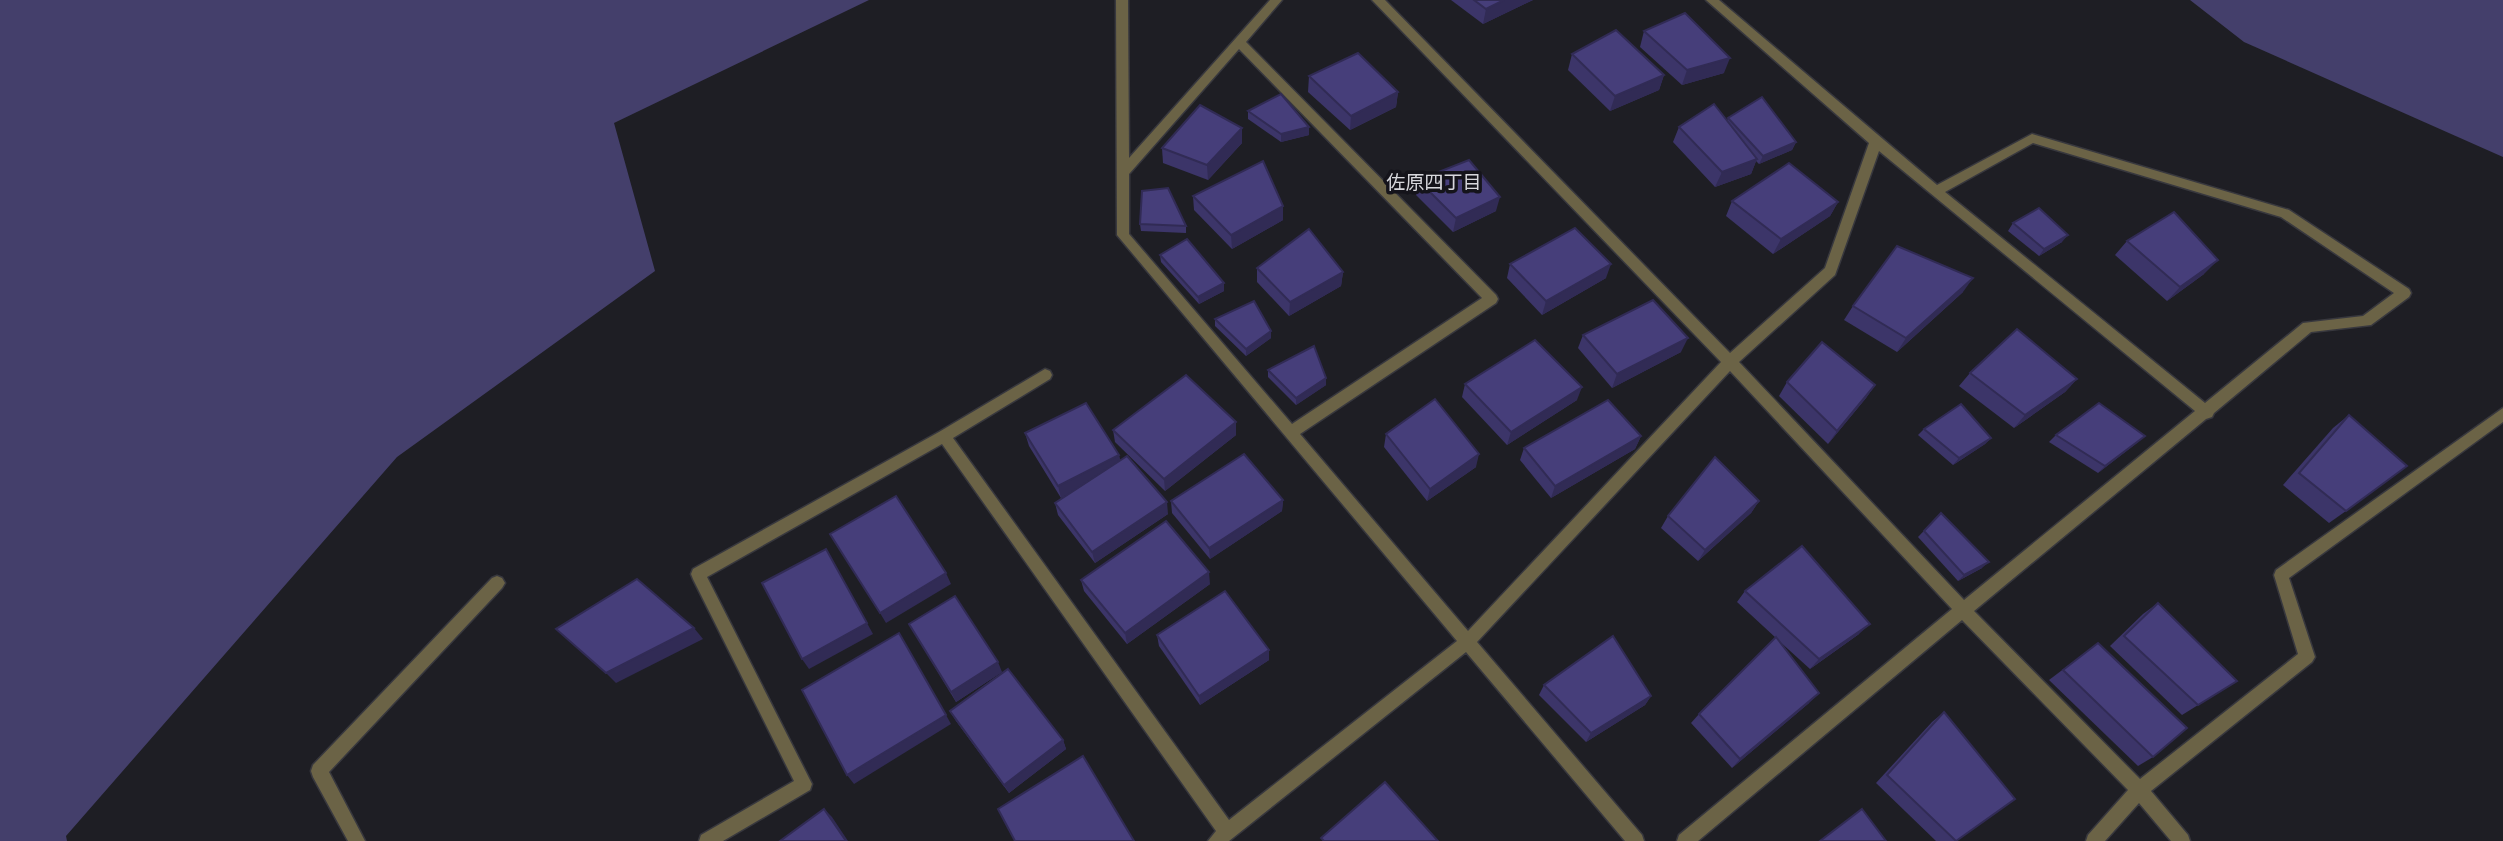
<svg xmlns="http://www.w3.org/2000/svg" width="2503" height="841" viewBox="0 0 2503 841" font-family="Barlow,'Noto Sans JP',sans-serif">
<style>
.green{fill:#443f6b}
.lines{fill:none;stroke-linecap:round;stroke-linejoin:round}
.minor-casing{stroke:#38383e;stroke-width:3}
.minor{fill:#6b6346;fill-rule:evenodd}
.wall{fill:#3c3569}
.shaded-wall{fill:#312b55}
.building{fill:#463e7a;stroke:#312b55;stroke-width:2}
.labels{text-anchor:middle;stroke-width:7;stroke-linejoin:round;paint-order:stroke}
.neighbourhood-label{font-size:19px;fill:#d7d7dc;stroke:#15141b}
</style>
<rect width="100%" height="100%" fill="#1e1e24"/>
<g class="green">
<polygon points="0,0 869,0 614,123 655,271 397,457 66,836 67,841 0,841"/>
<polygon points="2190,0 2503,0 2503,157 2244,42"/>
</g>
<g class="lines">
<g class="minor-casing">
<g id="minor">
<path d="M 1116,0 L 1128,0 L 1129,158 L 1270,0 L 1282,0 L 1246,42 L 1496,295 L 1498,299 L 1496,303 L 1300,434 L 1468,631 L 1721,362 L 1372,0 L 1385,0 L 1730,353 L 1825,268 L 1869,143 L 1706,0 L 1719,0 L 1937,185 L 2032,134 L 2289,210 L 2409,289 L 2411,293 L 2409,297 L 2371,325 L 2311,332 L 2214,413 L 2212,417 L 2206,419 L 1974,611 L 2140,779 L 2298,654 L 2274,575 L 2276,570 L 2503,408 L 2503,422 L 2289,578 L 2315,657 L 2312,662 L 2151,791 L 2188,835 L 2190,841 L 2171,841 L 2139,803 L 2105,841 L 2086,841 L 2088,835 L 2128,790 L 1962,620 L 1698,841 L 1677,841 L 1679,835 L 1952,609 L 1730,371 L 1477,642 L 1642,835 L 1644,841 L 1625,841 L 1466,652 L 1229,841 L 1208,841 L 1216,831 L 942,444 L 707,577 L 812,784 L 810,790 L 723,841 L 699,841 L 701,835 L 794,781 L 693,579 L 691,574 L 693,569 L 939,432 L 1045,369 L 1050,371 L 1052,375 L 1050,379 L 953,438 L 1229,820 L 1457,641 L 1117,235 ZM 1239,49 L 1482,298 L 1292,424 L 1129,234 L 1129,174 ZM 2033,143 L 2281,217 L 2394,293 L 2363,316 L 2303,323 L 2205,403 L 1945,192 ZM 1879,151 L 2195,411 L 1964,600 L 1739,362 L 1835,275 Z"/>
<polygon points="497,576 502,578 505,583 502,588 329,772 365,841 348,841 313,777 311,771 313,765 492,578"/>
</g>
</g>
<use href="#minor" class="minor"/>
</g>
<g class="wall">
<polygon points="1451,0 1533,0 1483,24"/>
<polygon points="1644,31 1724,73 1682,85 1640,47"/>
<polygon points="1572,54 1664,75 1659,90 1610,111 1568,70"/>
<polygon points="1309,76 1398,92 1396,107 1350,130 1308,92"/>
<polygon points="1248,111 1309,135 1281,142 1248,119"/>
<polygon points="1728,118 1796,142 1792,150 1759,164 1756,161 1751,174 1715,187 1673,142 1679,127 1727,121"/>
<polygon points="1242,143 1208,180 1163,163 1162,148"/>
<polygon points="1418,180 1496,211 1453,232 1416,195"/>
<polygon points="1193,196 1283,220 1232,249 1194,210"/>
<polygon points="1732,201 1838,202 1830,216 1773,254 1726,216"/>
<polygon points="2013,223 2062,242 2039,256 2008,231"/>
<polygon points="1140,224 1186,226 1186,233 1141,231"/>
<polygon points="2127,241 2204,274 2167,301 2115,255"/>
<polygon points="1160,255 1224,283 1224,291 1199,304 1161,262"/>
<polygon points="1510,264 1606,278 1542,315 1507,278"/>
<polygon points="1257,268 1343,272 1341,286 1289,316 1257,282"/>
<polygon points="1963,292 1897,352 1844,320 1853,306"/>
<polygon points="1215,319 1271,331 1271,338 1246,356 1215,326"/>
<polygon points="1583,335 1681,352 1612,388 1578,348"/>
<polygon points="1268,370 1326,378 1326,385 1296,405 1268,377"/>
<polygon points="1970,373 2077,379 2065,392 2014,428 1959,386"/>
<polygon points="1787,382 1875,385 1866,398 1828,444 1779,396"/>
<polygon points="1465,384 1577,400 1507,445 1462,397"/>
<polygon points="2349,415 2346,511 2329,523 2283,485 2333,428"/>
<polygon points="1924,429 1991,438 1985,444 1953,465 1918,435"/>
<polygon points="1113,430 1236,435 1165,491 1115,442"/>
<polygon points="1025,433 1119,455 1120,461 1168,514 1095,563 1058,515 1055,503 1067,495 1061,498 1029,446"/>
<polygon points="1386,434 1476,467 1427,501 1384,447"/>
<polygon points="2056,435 2145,436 2098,473 2049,442"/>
<polygon points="1641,436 1635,449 1551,498 1520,460 1524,448"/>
<polygon points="1283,500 1282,511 1210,559 1172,513 1171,501"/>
<polygon points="1759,501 1751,513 1698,561 1661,528 1668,516"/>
<polygon points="1941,513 1982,568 1958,581 1918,537"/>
<polygon points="1081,580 1210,584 1127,644 1084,591"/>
<polygon points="1745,591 1859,634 1810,669 1778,640 1809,703 1732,768 1691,723 1699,714 1776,638 1737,602"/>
<polygon points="2158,603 2237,681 2182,715 2110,646 2143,614"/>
<polygon points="909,624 1002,672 956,702"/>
<polygon points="1157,635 1269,660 1200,705 1159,646"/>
<polygon points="2098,643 2153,757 2138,766 2049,680"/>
<polygon points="1544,685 1651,696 1645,705 1586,742 1539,695"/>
<polygon points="950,711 1063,740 1066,749 1009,793 956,721"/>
<polygon points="1944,712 2015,799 1956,841 1936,841 1876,783 1932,722"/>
</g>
<g class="shaded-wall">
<polygon points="1504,0 1533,0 1483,24 1486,9"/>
<polygon points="1730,58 1724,73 1682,85 1687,70"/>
<polygon points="1664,75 1659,90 1610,111 1615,96"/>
<polygon points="1398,92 1396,107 1350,130 1351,116"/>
<polygon points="1309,127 1309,135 1281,142 1281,134"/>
<polygon points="1242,128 1242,143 1208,180 1207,165"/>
<polygon points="1796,142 1792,150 1759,164 1763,156"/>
<polygon points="1757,159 1751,174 1715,187 1722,172"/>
<polygon points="1500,197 1496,211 1453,232 1456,218"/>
<polygon points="1838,202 1830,216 1773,254 1781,239"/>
<polygon points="1283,206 1283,220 1232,249 1231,235"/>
<polygon points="2068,235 2062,242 2039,256 2044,249"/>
<polygon points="2218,260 2204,274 2167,301 2180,287"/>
<polygon points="1611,264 1606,278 1542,315 1546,301"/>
<polygon points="1343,272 1341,286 1289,316 1290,302"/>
<polygon points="1973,278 1963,292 1897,352 1906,338"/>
<polygon points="1224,283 1224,291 1199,304 1198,297"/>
<polygon points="1271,331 1271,338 1246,356 1246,349"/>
<polygon points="1688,338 1681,352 1612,388 1617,374"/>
<polygon points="1326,378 1326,385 1296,405 1296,398"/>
<polygon points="2077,379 2065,392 2014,428 2025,415"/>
<polygon points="1875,385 1866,398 1828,444 1837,431"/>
<polygon points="1582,387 1577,400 1507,445 1511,432"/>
<polygon points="1236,422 1236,435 1165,491 1164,479"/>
<polygon points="1641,436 1635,449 1551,498 1555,486"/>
<polygon points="2145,436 2137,443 2098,473 2105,466"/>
<polygon points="1991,438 1985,444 1953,465 1959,458"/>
<polygon points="1479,454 1476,467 1427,501 1430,489"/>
<polygon points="1119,455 1121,467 1061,498 1058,486"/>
<polygon points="1283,500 1282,511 1210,559 1209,548"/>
<polygon points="1759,501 1751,513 1698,561 1705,550"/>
<polygon points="1167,502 1168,514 1095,563 1092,552"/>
<polygon points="833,561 873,634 809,669 802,659"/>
<polygon points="1989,562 1982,568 1958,581 1964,575"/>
<polygon points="1209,572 1210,584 1127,644 1125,633"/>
<polygon points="946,573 951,584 886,623 880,613"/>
<polygon points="1870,624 1859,634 1810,669 1819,659"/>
<polygon points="694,628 703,639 616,683 606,673"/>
<polygon points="1269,650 1269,660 1200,705 1199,696"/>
<polygon points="998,662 1002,672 956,702 951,692"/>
<polygon points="1819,693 1809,703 1732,768 1740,759"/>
<polygon points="1651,696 1645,705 1586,742 1591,733"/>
<polygon points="946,715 951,724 854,784 847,775"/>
<polygon points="1063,740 1066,749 1009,793 1004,785"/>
<polygon points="824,809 832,817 848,841 846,841"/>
</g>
<g class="building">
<polygon points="1474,0 1504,0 1486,9"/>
<polygon points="1685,13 1730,58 1687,70 1644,31"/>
<polygon points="1616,30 1664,75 1615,96 1572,54"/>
<polygon points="1358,53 1398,92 1351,116 1309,76"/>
<polygon points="1281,94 1309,127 1281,134 1248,111"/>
<polygon points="1762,97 1796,142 1763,156 1728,118"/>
<polygon points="1714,104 1757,159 1722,172 1679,127"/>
<polygon points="1200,105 1242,128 1207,165 1162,148"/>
<polygon points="1469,160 1500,197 1456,218 1418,180"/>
<polygon points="1263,161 1283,206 1231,235 1193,196"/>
<polygon points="1789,163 1838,202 1781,239 1732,201"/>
<polygon points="1168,188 1186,226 1140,224 1142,191"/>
<polygon points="2039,208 2068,235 2044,249 2013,223"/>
<polygon points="2174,212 2218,260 2180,287 2127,241"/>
<polygon points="1575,228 1611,264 1546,301 1510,264"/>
<polygon points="1309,229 1343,272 1290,302 1257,268"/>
<polygon points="1187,239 1224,283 1198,297 1160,255"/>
<polygon points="1897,246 1973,278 1906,338 1853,306"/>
<polygon points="1653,300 1688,338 1617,374 1583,335"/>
<polygon points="1254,301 1271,331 1246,349 1215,319"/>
<polygon points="2017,329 2077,379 2025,415 1970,373"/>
<polygon points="1535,340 1582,387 1511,432 1465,384"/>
<polygon points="1822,342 1875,385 1837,431 1787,382"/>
<polygon points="1314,346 1326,378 1296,398 1268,370"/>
<polygon points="1186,375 1236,422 1164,479 1113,430"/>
<polygon points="1435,399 1479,454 1430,489 1386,434"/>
<polygon points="1608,400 1641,436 1555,486 1524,448"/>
<polygon points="1086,403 1119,455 1058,486 1025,433"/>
<polygon points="2099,403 2145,436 2105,466 2056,435"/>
<polygon points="1961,404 1991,438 1959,458 1924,429"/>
<polygon points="2349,415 2407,466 2346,511 2299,473"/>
<polygon points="1244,454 1283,500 1209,548 1171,501"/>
<polygon points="1127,456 1167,502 1092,552 1055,503"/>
<polygon points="1715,457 1759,501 1705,550 1668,516"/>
<polygon points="896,496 946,573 880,613 830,534"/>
<polygon points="1941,513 1989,562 1964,575 1924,531"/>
<polygon points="1166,521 1209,572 1125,633 1081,580"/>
<polygon points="1802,546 1870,624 1819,659 1745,591"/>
<polygon points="826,549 867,623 802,659 762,583"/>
<polygon points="637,579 694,628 606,673 556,629"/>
<polygon points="1225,591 1269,650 1199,696 1157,635"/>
<polygon points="955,596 998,662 951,692 909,624"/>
<polygon points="2158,603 2237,681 2198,705 2124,636"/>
<polygon points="899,633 946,715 847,775 802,690"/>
<polygon points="1613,636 1651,696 1591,733 1544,685"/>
<polygon points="1776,637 1819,693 1740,759 1699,714"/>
<polygon points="2098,643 2187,728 2153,757 2063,670"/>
<polygon points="1008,669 1063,740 1004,785 950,711"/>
<polygon points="1944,712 2015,799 1956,841 1887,775"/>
<polygon points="1083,756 1134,841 1015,841 998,809"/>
<polygon points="1385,782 1438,841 1324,841 1321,838"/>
<polygon points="824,809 846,841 780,841"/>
<polygon points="1862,809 1886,841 1820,841"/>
</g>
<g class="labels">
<g class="neighbourhood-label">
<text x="1434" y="189">佐原四丁目</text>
</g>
</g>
</svg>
